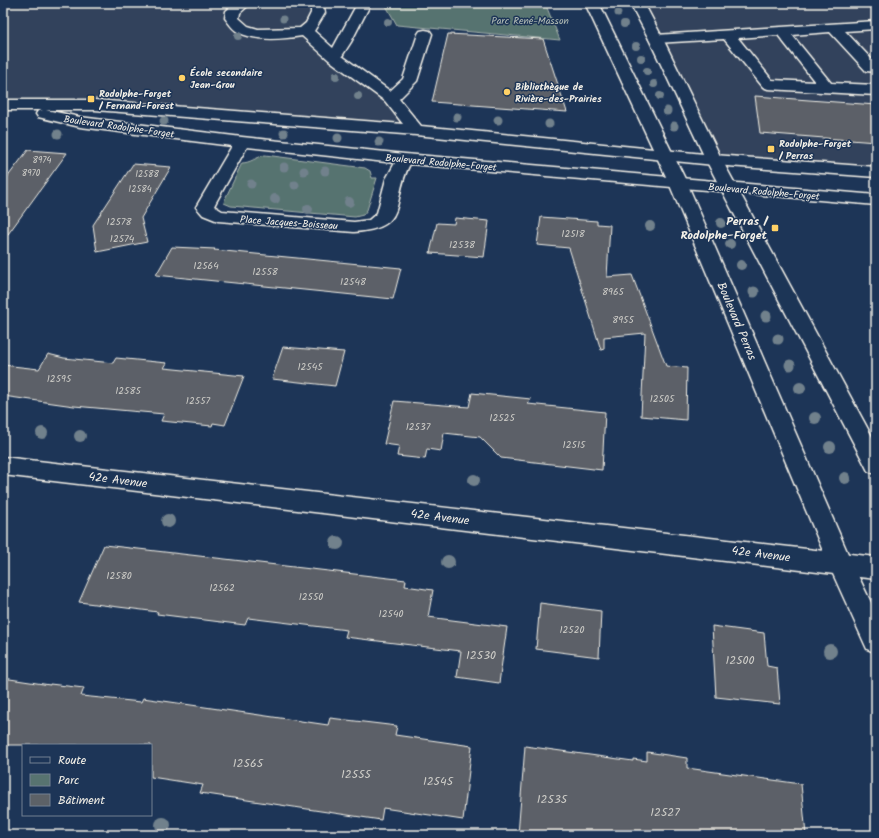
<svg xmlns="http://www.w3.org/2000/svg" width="879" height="838" viewBox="0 0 879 838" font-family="Kalam,sans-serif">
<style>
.built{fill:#30425c}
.green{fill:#577370;stroke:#a6b2ac}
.building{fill:#5c6167;stroke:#f4f1e8}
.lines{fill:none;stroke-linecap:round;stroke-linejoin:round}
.minor-casing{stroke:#f4f1e8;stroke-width:3}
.major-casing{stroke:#f4f1e8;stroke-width:3}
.minor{fill:#1d3557;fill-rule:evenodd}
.major{fill:#1d3557;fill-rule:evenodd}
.tree{fill:#71818c}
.poi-dot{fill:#ffd166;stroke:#1d3557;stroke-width:1.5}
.labels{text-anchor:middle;stroke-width:3;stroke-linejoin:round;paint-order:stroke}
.far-number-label{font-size:9px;fill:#cecdc8}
.far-park-label{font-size:10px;fill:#b5bfb8;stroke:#1d3557}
.far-poi-label{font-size:10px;font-weight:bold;fill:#f4f1e8;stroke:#1d3557;text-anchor:start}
.far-street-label{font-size:10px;fill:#f4f1e8;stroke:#1d3557}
.number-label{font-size:10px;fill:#cecdc8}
.poi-label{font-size:12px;font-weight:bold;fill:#f4f1e8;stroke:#1d3557;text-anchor:end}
.street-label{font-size:12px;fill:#f4f1e8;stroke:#1d3557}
.near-number-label{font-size:12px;fill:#cecdc8}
</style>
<rect width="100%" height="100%" fill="#1d3557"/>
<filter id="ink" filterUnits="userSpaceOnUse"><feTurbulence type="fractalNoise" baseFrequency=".025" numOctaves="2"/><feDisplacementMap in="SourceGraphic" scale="8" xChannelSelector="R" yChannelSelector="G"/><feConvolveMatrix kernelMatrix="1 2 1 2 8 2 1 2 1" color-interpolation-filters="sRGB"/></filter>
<g filter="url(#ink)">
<g class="built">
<polygon points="3,3 311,3 305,31 390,98 416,130 95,105 3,105"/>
<polygon points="635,3 876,3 876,172 714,160"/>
</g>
<g class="green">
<polygon points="378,3 545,3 560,40 397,25 385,4"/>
<path d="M 265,155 L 365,168 L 370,171 L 372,178 L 377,178 L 367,210 L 363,215 L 355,217 L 231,206 L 224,203 L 225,199 L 242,163 C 250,163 257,157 265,155 Z"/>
</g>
<g class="building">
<polygon points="448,34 543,39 567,112 432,102"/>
<polygon points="755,96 876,105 876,142 760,133"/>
<polygon points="28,150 67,153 3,241 3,183"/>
<polygon points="133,164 171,167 141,218 147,242 97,252 93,225"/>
<polygon points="541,217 597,221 597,224 610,225 607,277 632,275 666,366 687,368 686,420 641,416 645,333 604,337 604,349 601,350 569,248 537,245"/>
<polygon points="455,218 489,221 484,257 430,253 437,223 454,224"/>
<polygon points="172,247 215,249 214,250 401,268 393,299 156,275"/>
<polygon points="283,347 344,352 335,386 272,379"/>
<polygon points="48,354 64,358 113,363 116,358 167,363 164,368 244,376 225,425 213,423 212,426 161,421 164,414 74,406 3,396 3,365 39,369"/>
<polygon points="472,393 531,399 528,404 605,412 602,470 501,458 480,437 444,433 441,451 427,449 425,459 397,456 399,446 384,444 394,401 469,407"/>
<polygon points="104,545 406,580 405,586 433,590 428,617 507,627 499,683 457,677 461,651 345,637 347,630 248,618 245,625 157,614 158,612 79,602"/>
<polygon points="540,603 601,611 599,657 536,649"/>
<polygon points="712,626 764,633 767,666 777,668 780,704 716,697"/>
<polygon points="3,678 50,685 50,684 84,688 81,696 141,702 143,698 328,725 330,718 397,726 395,735 472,746 463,820 383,808 381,820 200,793 203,785 151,777 151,745 3,745"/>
<polygon points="525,746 633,761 633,759 647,761 647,752 687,758 687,768 801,784 806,835 518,835"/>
</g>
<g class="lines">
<g class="minor-casing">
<g id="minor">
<path d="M 235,3 L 251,3 L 240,13 L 239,18 L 248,26 L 258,29 L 300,28 L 306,23 L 311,13 L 311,8 L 305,3 L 320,3 L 324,7 L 325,13 L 314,31 L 333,48 L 357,4 L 367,4 L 369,7 L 351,42 L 342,56 L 390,91 L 403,79 L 418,34 L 420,31 L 425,30 L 430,31 L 432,34 L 417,81 L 399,99 L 421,126 L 714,155 L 876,167 L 876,177 L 714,165 L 416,135 L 95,110 L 46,110 L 80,117 L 242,137 L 405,154 L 876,195 L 876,205 L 410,164 C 390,201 411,228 354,232 L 218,221 L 203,215 L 196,207 L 232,146 L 80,127 L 38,117 L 36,114 L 38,111 L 43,110 L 3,110 L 3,100 L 95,100 L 403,124 L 385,101 L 329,60 L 302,36 C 283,39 256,42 238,32 C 232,29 229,23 225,18 L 226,11 ZM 247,147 L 395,163 L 386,179 L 377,213 L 369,220 L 354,222 L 222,211 L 214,206 L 216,202 Z"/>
<path d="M 876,21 L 876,29 L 845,31 L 876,64 L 876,72 L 866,71 L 830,32 L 792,35 L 831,83 L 876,85 L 876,95 L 768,89 L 763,87 L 724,39 L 656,43 L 651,42 L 649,39 L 651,36 L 656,35 ZM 778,35 L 815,82 L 772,80 L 738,38 Z"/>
<polygon points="3,457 876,557 876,579 3,475"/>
</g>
</g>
<g class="major-casing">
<g id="major">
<polygon points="585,3 599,3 687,183 852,563 876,613 876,653 867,649 828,563 669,183"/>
<polygon points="630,3 644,3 663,39 722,160 876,444 876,474 868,471 865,465 706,160 649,39"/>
</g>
</g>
<use href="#minor" class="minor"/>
<use href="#major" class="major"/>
</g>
<g class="tree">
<circle cx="618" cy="13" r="3.5"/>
<circle cx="283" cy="19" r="3.5"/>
<circle cx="388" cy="22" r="4"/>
<circle cx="624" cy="24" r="4"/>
<circle cx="238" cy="36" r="4"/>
<circle cx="636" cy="46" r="4"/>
<circle cx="641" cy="58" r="4"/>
<circle cx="647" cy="71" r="4"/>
<circle cx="336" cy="76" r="4"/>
<circle cx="654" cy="84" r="4"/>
<circle cx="358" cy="96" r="4"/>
<circle cx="660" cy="96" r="4"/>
<circle cx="667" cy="111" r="4.5"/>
<circle cx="457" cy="117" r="4.5"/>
<circle cx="498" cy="120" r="4.5"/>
<circle cx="164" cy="121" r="4.5"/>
<circle cx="549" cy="124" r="4.5"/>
<circle cx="674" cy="126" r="4.5"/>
<circle cx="284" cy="133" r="4.5"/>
<circle cx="58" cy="134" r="4.5"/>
<circle cx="338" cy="138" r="4.5"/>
<circle cx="379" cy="142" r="4.5"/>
<circle cx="284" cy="167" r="4.5"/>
<circle cx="304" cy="171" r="4.5"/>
<circle cx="325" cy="171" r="4.5"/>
<circle cx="251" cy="184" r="4.5"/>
<circle cx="295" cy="185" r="4.5"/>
<circle cx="275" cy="199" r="5"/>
<circle cx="349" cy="202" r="5"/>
<circle cx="308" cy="209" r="5"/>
<circle cx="721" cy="223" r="5"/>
<circle cx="650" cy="226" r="5"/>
<circle cx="730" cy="244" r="5"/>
<circle cx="741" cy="265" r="5"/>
<circle cx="754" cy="292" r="5.5"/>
<circle cx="766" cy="316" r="5.5"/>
<circle cx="778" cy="339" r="5.5"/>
<circle cx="790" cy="365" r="5.5"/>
<circle cx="800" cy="388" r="6"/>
<circle cx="815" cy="418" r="6"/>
<circle cx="42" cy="433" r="6"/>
<circle cx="80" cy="436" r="6"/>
<circle cx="830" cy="447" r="6"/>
<circle cx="845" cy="478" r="6"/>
<circle cx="474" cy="480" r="6"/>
<circle cx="168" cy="521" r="7"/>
<circle cx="337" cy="543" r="7"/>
<circle cx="448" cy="562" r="7"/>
<circle cx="830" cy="651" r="7"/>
<circle cx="163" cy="825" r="8"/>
</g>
</g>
<g class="poi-dot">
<circle cx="182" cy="78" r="4"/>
<circle cx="507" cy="92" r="4"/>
<rect x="87" y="95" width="8" height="8" rx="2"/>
<rect x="767" y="145" width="8" height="8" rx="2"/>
<rect x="771" y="224" width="8" height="8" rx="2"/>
</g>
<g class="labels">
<g class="far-number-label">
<text x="42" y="163">8974</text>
<text x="31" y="176">8970</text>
<text x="147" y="177">12588</text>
<text x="140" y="192">12584</text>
</g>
<g class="far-park-label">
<text x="530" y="24">Parc René-Masson</text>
</g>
<g class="far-poi-label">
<text x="190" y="76">École secondaire<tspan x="190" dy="12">Jean-Grou</tspan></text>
<text x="515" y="90">Bibliothèque de<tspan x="515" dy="12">Rivière-des-Prairies</tspan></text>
<text x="99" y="97">Rodolphe-Forget<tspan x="99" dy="12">/ Fernand-Forest</tspan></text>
<text x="779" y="147">Rodolphe-Forget<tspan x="779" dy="12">/ Perras</tspan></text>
</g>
<g class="far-street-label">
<text transform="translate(119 126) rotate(8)" y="4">Boulevard Rodolphe-Forget</text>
<text transform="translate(441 162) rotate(5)" y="4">Boulevard Rodolphe-Forget</text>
<text transform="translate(764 191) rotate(5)" y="4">Boulevard Rodolphe-Forget</text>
<text transform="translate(289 222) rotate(4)" y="4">Place Jacques-Boisseau</text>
</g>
<g class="number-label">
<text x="119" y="225">12578</text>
<text x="573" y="237">12518</text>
<text x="122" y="242">12574</text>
<text x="462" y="248">12538</text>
<text x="206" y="269">12564</text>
<text x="265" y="275">12558</text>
<text x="353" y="285">12548</text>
<text x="613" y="295">8965</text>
<text x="623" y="323">8955</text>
<text x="310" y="370">12545</text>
<text x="59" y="382">12595</text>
<text x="128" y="394">12585</text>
<text x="662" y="402">12505</text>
<text x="198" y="404">12557</text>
<text x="502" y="421">12525</text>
<text x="418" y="430">12537</text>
<text x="574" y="448">12515</text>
<text x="119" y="579">12580</text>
<text x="222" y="591">12562</text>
<text x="311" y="600">12550</text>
<text x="391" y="617">12540</text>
<text x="572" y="633">12520</text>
</g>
<g class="poi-label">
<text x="767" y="225">Perras /<tspan x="767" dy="14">Rodolphe-Forget</tspan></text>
</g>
<g class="street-label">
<text transform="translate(737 321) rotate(67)" y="4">Boulevard Perras</text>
<text transform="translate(118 480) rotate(7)" y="4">42e Avenue</text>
<text transform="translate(440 517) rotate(7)" y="4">42e Avenue</text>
<text transform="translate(761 554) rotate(7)" y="4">42e Avenue</text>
</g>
<g class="near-number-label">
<text x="481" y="659">12530</text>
<text x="740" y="664">12500</text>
<text x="248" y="767">12565</text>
<text x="356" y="778">12555</text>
<text x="438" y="785">12545</text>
<text x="552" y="803">12535</text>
<text x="665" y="816">12527</text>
</g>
</g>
<rect width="879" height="838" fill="none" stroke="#1d3557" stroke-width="16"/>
<rect x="8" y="8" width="863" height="822" fill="none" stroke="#f4f1e8" stroke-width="1.5" filter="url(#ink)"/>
<rect x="22" y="744" width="130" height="72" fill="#1d3557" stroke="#738091"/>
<rect x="30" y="757" width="20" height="6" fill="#1d3557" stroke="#738091"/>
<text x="58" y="764" font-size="12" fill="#f4f1e8">Route</text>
<rect x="30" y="774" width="20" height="12" fill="#577370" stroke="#738091"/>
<text x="58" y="784" font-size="12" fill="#f4f1e8">Parc</text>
<rect x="30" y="794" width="20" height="12" fill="#5c6167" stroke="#738091"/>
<text x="58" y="804" font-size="12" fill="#f4f1e8">Bâtiment</text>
</svg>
